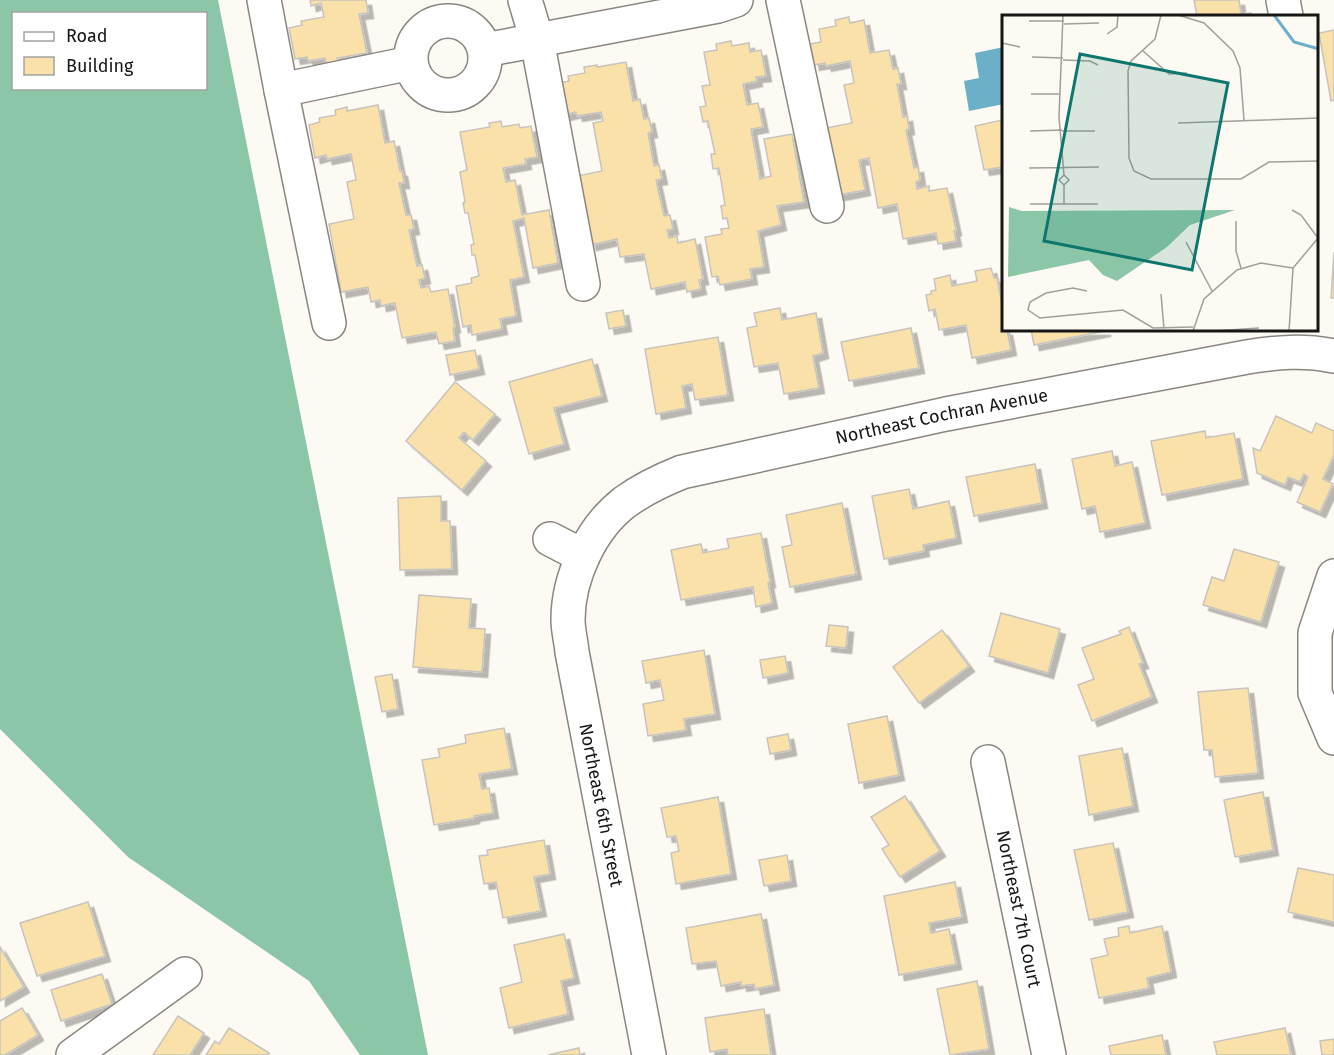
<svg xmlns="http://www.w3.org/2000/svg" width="1334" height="1055" viewBox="0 0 1334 1055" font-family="'Fira Sans',sans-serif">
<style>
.forest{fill:#8bc7a7;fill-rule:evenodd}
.water{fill:#6cafc8}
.building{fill:#fae1a9;stroke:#c7c4be;stroke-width:1.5;filter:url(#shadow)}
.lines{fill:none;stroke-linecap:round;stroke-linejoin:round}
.minor-casing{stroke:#8a8781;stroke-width:36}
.minor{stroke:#fff;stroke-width:33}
.labels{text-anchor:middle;stroke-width:4.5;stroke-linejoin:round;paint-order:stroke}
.street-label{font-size:18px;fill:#171614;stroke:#fff}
.inset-river{fill:none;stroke:#6cafc8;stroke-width:3}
.inset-road{fill:none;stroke:#a19f9a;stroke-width:1.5}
.view{fill:#0f766e;fill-opacity:0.15;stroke:#0f766e;stroke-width:3}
.inset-edge{fill:none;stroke:#171614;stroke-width:3}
</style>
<defs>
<filter id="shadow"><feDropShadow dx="5.5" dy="5.5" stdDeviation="0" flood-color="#0004"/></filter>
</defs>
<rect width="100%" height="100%" fill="#fdfaf3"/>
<path class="forest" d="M 0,0 L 218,0 L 428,1055 L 360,1055 L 309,981 L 128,857 L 0,729 ZM 14,14 L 206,14 L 206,88 L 14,88 Z"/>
<polygon class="water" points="1004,47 1004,104 969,111 964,81 979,78 975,53"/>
<g class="building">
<polygon points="310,0 366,0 368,13 359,14 367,53 337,58 338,61 326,63 325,58 308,61 307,57 295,59 289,28 302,25 301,21 324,17 321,3 311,6"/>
<polygon points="1194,0 1239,0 1241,14 1251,13 1252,16 1197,16"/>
<polygon points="849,17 850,23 864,20 870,53 889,50 893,69 898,68 901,84 897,84 903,117 907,116 909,129 906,130 914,168 918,167 920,180 916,182 917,189 929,186 929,191 947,188 956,230 954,231 956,241 938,244 936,233 903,239 897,204 878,208 869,158 859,160 865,190 839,195 826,128 852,123 844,85 854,83 850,61 826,66 825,63 814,65 810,44 821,42 819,29 836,26 835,20"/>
<polygon points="1334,30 1334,100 1331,101 1319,33"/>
<polygon points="731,41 732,46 749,43 750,52 761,50 766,76 756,77 757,81 743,84 747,105 758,103 763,127 751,129 760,179 771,176 764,139 792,134 804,202 777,206 781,225 758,231 764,267 750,269 752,279 720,285 718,276 712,277 705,237 722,234 721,229 729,228 727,218 723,219 721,206 725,205 719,168 713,169 711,154 715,154 708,121 703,122 700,107 706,106 702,86 710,85 704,52 717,50 716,44"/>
<polygon points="626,62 633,101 640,99 644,119 649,118 652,132 648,133 654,166 659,165 662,179 656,180 664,216 670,215 673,229 667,230 669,238 677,236 678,243 695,239 703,279 699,280 701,289 687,292 685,282 651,289 644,254 620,257 617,239 591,245 577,176 602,171 593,123 603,121 601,112 577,116 576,112 565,115 559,83 569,81 568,76 585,73 584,67 597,65 597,67"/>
<polygon points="378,105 385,143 394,141 400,171 402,171 404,183 399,183 406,215 411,215 414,229 409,230 417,266 422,265 425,278 419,280 421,288 429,286 431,292 448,289 455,327 453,328 455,341 439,344 436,332 402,338 395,303 381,306 380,300 371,302 368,287 341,292 329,224 354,219 347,182 356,180 351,154 327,159 326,155 315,158 309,125 320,122 319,118 336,115 335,110 347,107 347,111"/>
<polygon points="1002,120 1004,125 1004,178 1002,167 984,170 975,126"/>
<polygon points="501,121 502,127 519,124 520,128 531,126 537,157 525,159 526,164 503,168 506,182 515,180 522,215 549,210 558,263 533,268 524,218 513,221 524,277 510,280 516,316 500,319 502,329 472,335 471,325 463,327 456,286 472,283 471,278 479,276 475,255 472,255 471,245 474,244 468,213 465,213 463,203 465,202 460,172 467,170 460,132 490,127 489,123"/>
<polygon points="1334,252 1334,298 1331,298"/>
<polygon points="991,268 994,278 997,278 1004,314 1004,330 1007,330 1011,350 972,358 966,325 939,330 935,309 929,311 926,295 931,294 931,291 936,290 934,279 950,275 952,286 977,281 975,271"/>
<polygon points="780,308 782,320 816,313 823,353 813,356 819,388 784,394 778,363 754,367 747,328 757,326 754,313"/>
<polygon points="623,310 626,326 609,329 606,313"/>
<polygon points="911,328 919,368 849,381 841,342"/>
<polygon points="1031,330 1105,330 1105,331 1034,345"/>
<polygon points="718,337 728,395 695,400 692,384 682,386 686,408 656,414 645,349"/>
<polygon points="475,350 479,369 450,375 446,355"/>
<polygon points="592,359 602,396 554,408 564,444 529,454 509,382"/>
<polygon points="455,382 495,414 473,440 464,432 459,438 486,461 462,490 406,441"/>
<polygon points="1276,416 1312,433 1316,423 1334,431 1334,455 1323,479 1333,484 1320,512 1297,502 1308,477 1304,474 1300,482 1288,477 1285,485 1257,473 1253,448 1260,451"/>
<polygon points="1205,431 1206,438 1234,433 1243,479 1162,495 1151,441"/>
<polygon points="1112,451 1115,466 1132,462 1145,523 1100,532 1095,506 1082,509 1072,459"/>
<polygon points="1035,464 1042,503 974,516 966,477"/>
<polygon points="909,489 913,509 949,501 956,538 923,545 924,551 884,559 872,496"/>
<polygon points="441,496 441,521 450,521 452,569 400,570 398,498"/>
<polygon points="842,503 856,574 790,587 782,547 792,545 786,515"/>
<polygon points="761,533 770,582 768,583 772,603 756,607 753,587 681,600 671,550 701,544 703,553 729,548 727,539"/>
<polygon points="1234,549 1279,562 1261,622 1203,605 1212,577 1224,581"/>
<polygon points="419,595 471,599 469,628 485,629 482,672 413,667"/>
<polygon points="1001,613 1060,629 1048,673 989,656"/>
<polygon points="829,625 848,627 846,648 826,646"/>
<polygon points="1129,627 1143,663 1139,664 1152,697 1092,721 1078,685 1094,679 1082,648 1121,634 1119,631"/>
<polygon points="942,630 969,666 919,703 893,667"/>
<polygon points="704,650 715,714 684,719 686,730 648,736 643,704 664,700 660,680 646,683 642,661"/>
<polygon points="785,656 788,673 763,678 760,660"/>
<polygon points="392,674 398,709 382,712 375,677"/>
<polygon points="1248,688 1258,773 1215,777 1212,750 1204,750 1198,692"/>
<polygon points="887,716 899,775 859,783 848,724"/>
<polygon points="504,728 512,769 479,774 482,789 489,788 493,813 474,816 474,818 434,825 422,760 440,757 438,749 466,743 465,735"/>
<polygon points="788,734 791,750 770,754 767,738"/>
<polygon points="1122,748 1133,806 1089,815 1079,756"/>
<polygon points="1263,792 1273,850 1235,857 1224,800"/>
<polygon points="905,796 940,851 900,877 882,849 889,845 871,817"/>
<polygon points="718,797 731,874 676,884 671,853 679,851 676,836 667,837 661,808"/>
<polygon points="544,840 550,874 534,877 541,911 503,918 496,882 484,884 479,856 488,855 487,850"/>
<polygon points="1113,843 1128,912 1089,920 1074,850"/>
<polygon points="787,855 791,881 764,886 759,860"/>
<polygon points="1298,868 1334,875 1334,922 1288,912"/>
<polygon points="955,882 962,917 929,923 931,933 949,929 956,964 899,975 884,896"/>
<polygon points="88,902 105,956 37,976 20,923"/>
<polygon points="761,914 774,985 755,989 754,984 741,986 741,982 721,986 716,961 692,964 686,928"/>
<polygon points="1129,926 1130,933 1162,926 1171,972 1147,978 1149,988 1099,998 1091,959 1108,955 1104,939 1119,936 1118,928"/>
<polygon points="564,934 574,978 561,981 568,1014 509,1028 500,988 522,982 514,945"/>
<polygon points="0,947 24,987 0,1001"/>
<polygon points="102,974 112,1004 61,1021 51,990"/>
<polygon points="977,981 989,1049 950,1055 937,989"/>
<polygon points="22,1008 38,1035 5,1055 0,1055 0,1021"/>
<polygon points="764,1009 771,1055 728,1055 727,1049 710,1052 705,1018"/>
<polygon points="178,1016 204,1033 190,1055 153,1055"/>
<polygon points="229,1028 269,1053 267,1055 206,1055 215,1041 219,1044"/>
<polygon points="1285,1028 1291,1055 1217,1055 1214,1042"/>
<polygon points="1162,1035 1166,1055 1111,1055 1109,1046"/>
<polygon points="1334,1039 1334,1055 1322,1055 1320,1041"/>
<polygon points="579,1048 580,1055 548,1055"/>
</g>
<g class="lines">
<g class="minor-casing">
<g id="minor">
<polyline points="264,0 281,90"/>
<polyline points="525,0 537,40 583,284"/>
<polyline points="783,0 827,206"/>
<polyline points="1283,0 1286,16"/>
<circle cx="448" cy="58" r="37"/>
<polyline points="485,50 718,6 736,0"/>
<polyline points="329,323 281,90 411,63"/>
<polyline points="550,539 583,556"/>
<polyline points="1334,576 1315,633 1315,693 1334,738"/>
<path id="s1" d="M 988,762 L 1049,1055"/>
<polyline points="73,1055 185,974"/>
<path id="s2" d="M 649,1055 L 572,652 C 571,641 568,630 568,620 C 568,577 591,528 625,502 C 643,489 662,480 682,472 L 946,414 L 1247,357 C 1277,352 1304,350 1334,356"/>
</g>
</g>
<use href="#minor" class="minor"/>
</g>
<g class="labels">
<g class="street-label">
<text dy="6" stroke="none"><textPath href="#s2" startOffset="908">Northeast Cochran Avenue</textPath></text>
<text transform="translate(601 805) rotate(79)" y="6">Northeast 6th Street</text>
<text dy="6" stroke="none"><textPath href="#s1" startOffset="150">Northeast 7th Court</textPath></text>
</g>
</g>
<g transform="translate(1002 15)">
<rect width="316" height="316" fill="#fdfaf3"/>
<path d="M 7,192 L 20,196 L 233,195 L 188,210 L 165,232 L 115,266 L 101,260 L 87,245 L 6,262 Z" fill="#8bc7a7"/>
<path class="inset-river" d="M 272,0 L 292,27 L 317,34"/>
<path class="inset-road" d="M 61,0 L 57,102 L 62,160 L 57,165 L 62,170 L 67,165 L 62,160M 159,0 L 153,24 L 129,46 L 126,56 L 127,143 L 132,156 L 149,164 L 239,164 L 267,147 L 317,146M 176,0 L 202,8 L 231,36 L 238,53 L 242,105M 27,6 L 62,6M 62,9 L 97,8M 105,19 L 115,12 L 116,0M 0,28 L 18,32M 140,35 L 167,59 L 185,58M 30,42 L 61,43M 61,45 L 88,46 L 96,50M 29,79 L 57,79M 176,108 L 317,103M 28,116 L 60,115M 60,116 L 93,116M 27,153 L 97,152M 62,170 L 62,189 L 96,189M 28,189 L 62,189M 290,195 L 299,200 L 316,223M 234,206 L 234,236 L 239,253M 184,227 L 210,276M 0,233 L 0,267M 85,276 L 71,273 L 44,278 L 28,287 L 26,295 L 38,303 L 121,295 L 151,313 L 191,312M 159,279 L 162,314M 191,316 L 202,284 L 235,255 L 259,248 L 291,253M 212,316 L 257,313M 287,316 L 291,253 L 317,222"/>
<path class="view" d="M 78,39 L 226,68 L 190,255 L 42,226 Z"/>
<rect width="316" height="316" class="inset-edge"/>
</g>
<rect x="12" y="12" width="195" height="78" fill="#ffffff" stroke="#a2a2a1" stroke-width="1.5"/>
<rect x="24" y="32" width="30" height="9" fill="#ffffff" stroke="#a2a2a1" stroke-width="1.5"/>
<text x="66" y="42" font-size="18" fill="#171614">Road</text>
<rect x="24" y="57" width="30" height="18" fill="#fae1a9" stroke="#a2a2a1" stroke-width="1.5"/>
<text x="66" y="72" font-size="18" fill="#171614">Building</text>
</svg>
